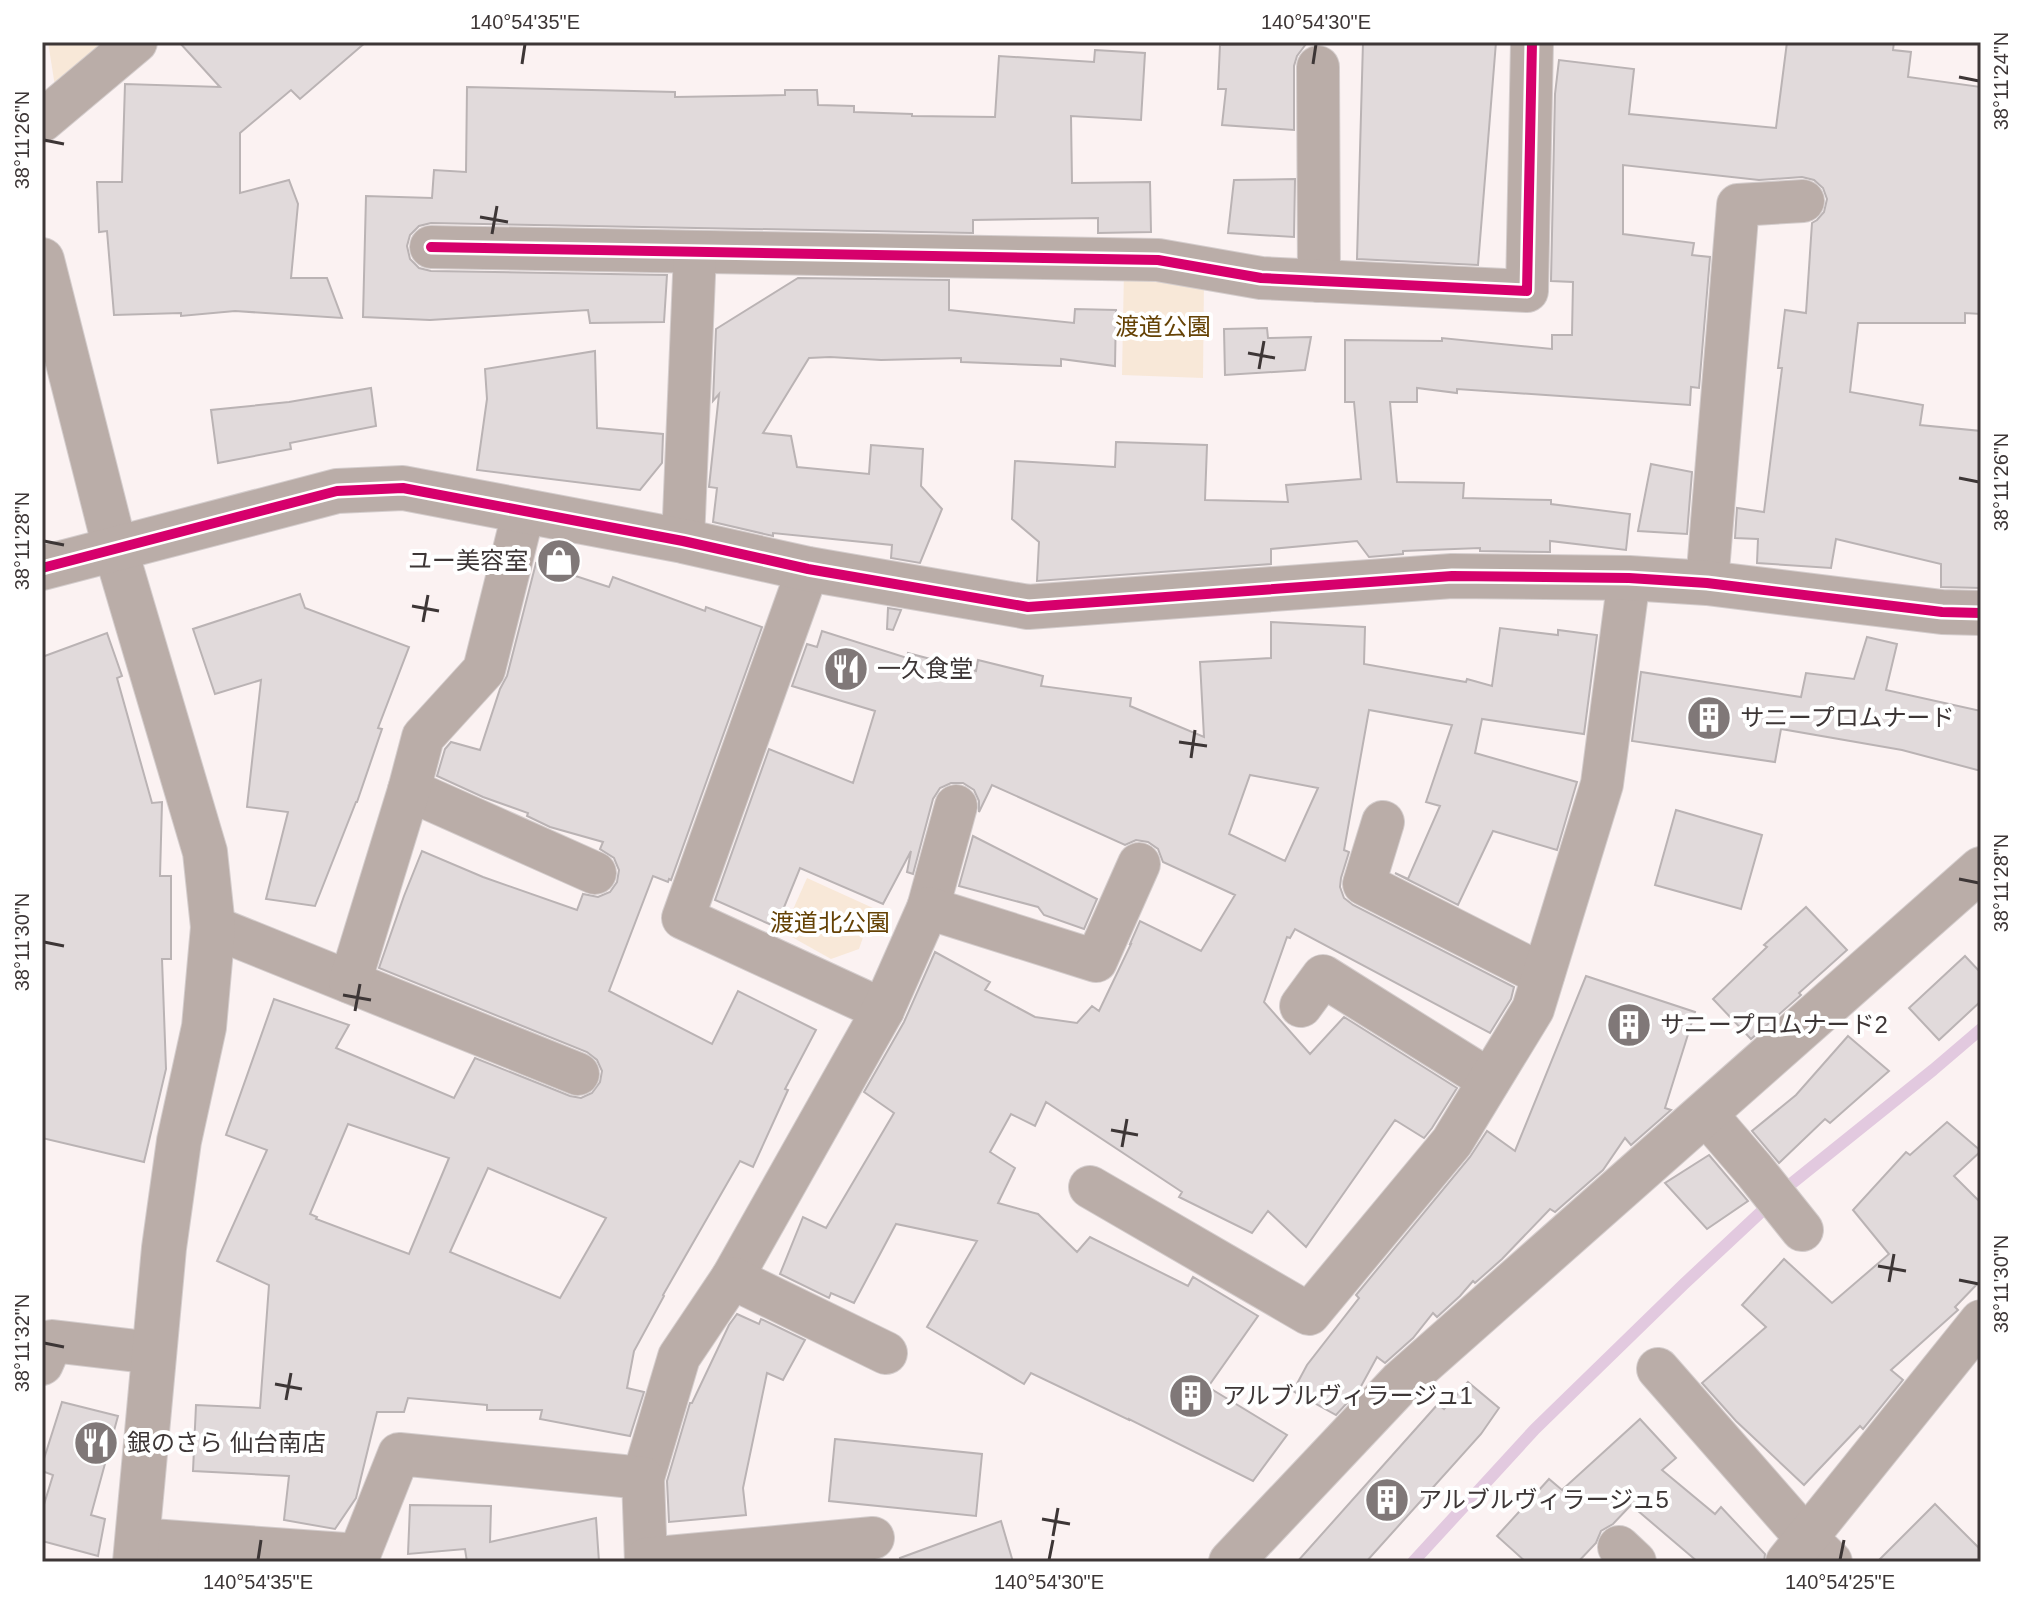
<svg xmlns="http://www.w3.org/2000/svg" width="2023" height="1604" viewBox="0 0 2023 1604" font-family="Arial,'Noto Sans JP',sans-serif">
<style>
.green{fill:#f8e8d8}
.lines{fill:none;stroke-linecap:round;stroke-linejoin:round}
.stream{stroke:#e2c9df;stroke-width:12}
.building{fill:#e1dadb;stroke:#bab3b4;stroke-width:2;fill-rule:evenodd}
.minor-casing{stroke:#d4cdcd;stroke-width:44}
.tertiary-casing{stroke:#d4cdcd;stroke-width:46}
.minor{stroke:#baada8;stroke-width:42}
.tertiary{stroke:#baada8;stroke-width:44}
.cycleway-casing{stroke:#fff;stroke-width:15}
.cycleway{stroke:#d6006c;stroke-width:10}
.ticks{fill:none;stroke:#3d3636;stroke-width:3}
.labels{text-anchor:middle;stroke-width:8;stroke-linejoin:round;paint-order:stroke}
.park-label{font-size:24px;fill:#654205;stroke:#fff}
.poi-label{font-size:24px;fill:#3d3636;stroke:#fff;text-anchor:start}
.neatline{fill:none;stroke:#3d3636;stroke-width:3}
.ticks-label{font-size:20px;text-anchor:middle;fill:#3d3636}
</style>
<rect width="100%" height="100%" fill="#fbf2f2"/>
<g class="green">
<polygon points="48,42 118,42 57,99"/>
<polygon points="1124,270 1204,278 1203,378 1122,375"/>
<polygon points="807,878 873,908 859,949 831,959 783,932"/>
</g>
<g class="lines">
<polyline class="stream" points="1413,1562 1535,1429 1684,1284 1791,1184 1933,1070 1981,1029"/>
</g>
<g class="building">
<polygon points="179,42 366,42 300,99 291,90 240,133 240,193 289,180 298,204 291,278 327,278 342,318 235,311 181,316 181,313 114,315 107,231 99,232 97,182 122,182 125,84 220,87"/>
<polygon points="1363,42 1496,42 1478,265 1357,259"/>
<polygon points="1787,42 1894,42 1893,50 1911,52 1908,77 1981,87 1981,314 1965,313 1965,323 1858,323 1850,392 1923,405 1920,425 1981,431 1981,588 1941,587 1941,564 1836,539 1831,568 1757,563 1758,539 1735,538 1737,508 1764,512 1782,368 1778,368 1785,310 1806,313 1812,223 1817,220 1824,212 1827,199 1823,188 1814,180 1802,177 1759,180 1623,165 1623,234 1694,243 1692,255 1710,257 1699,388 1691,387 1690,405 1457,389 1457,393 1417,388 1417,402 1390,402 1397,482 1464,483 1463,498 1551,500 1551,504 1630,514 1626,550 1550,541 1550,552 1480,551 1480,548 1403,551 1403,554 1369,557 1357,541 1271,549 1271,564 1037,581 1039,542 1012,519 1015,461 1115,467 1116,442 1207,445 1205,500 1288,502 1286,485 1361,479 1354,402 1345,402 1345,340 1442,341 1442,338 1552,349 1552,335 1572,335 1573,282 1551,281 1555,94 1559,60 1634,69 1629,114 1776,128"/>
<polygon points="1306,44 1297,56 1294,66 1294,130 1222,125 1226,89 1218,89 1220,45"/>
<polygon points="1095,50 1145,53 1141,120 1071,116 1072,183 1150,182 1151,232 1098,233 1098,218 973,220 973,233 431,223 419,226 410,235 407,246 410,259 419,268 431,271 667,275 664,322 590,323 588,310 430,320 363,317 366,196 432,198 434,170 466,172 467,87 675,92 675,97 785,95 785,90 817,90 818,105 854,106 854,112 912,114 912,116 995,117 999,56 1094,62"/>
<polygon points="1295,179 1294,237 1228,233 1234,180"/>
<polygon points="798,278 949,280 949,310 1074,323 1075,309 1116,310 1115,366 1061,359 1061,366 961,362 961,358 881,360 830,357 809,358 763,433 791,436 797,467 869,474 871,445 923,449 921,486 942,509 920,563 891,558 892,545 773,533 773,536 713,522 717,488 709,487 719,394 713,401 716,329"/>
<polygon points="1267,328 1268,338 1311,337 1305,370 1225,375 1224,329"/>
<polygon points="595,351 597,428 663,434 662,463 640,490 477,470 487,399 485,369"/>
<polygon points="371,388 376,426 290,443 291,449 218,463 211,410 289,402"/>
<polygon points="1651,464 1692,472 1687,534 1638,531"/>
<path d="M 536,563 L 609,587 L 613,577 L 705,611 L 706,607 L 762,627 L 671,880 L 669,879 L 668,882 L 653,876 L 609,991 L 712,1044 L 738,991 L 816,1030 L 785,1089 L 788,1090 L 753,1167 L 740,1161 L 663,1295 L 664,1296 L 634,1351 L 627,1388 L 644,1392 L 630,1436 L 540,1419 L 542,1410 L 487,1410 L 487,1405 L 408,1398 L 404,1412 L 377,1412 L 356,1498 L 335,1529 L 284,1520 L 289,1476 L 193,1471 L 196,1405 L 260,1408 L 269,1285 L 217,1261 L 267,1150 L 226,1135 L 274,999 L 349,1025 L 336,1048 L 454,1098 L 475,1058 L 570,1096 L 581,1098 L 592,1093 L 600,1082 L 602,1071 L 597,1060 L 587,1052 L 379,968 L 404,896 L 422,851 L 483,877 L 577,910 L 583,894 L 598,897 L 610,892 L 617,882 L 619,870 L 614,858 L 600,849 L 603,842 L 550,827 L 527,816 L 528,813 L 483,797 L 437,776 L 445,749 L 451,742 L 480,750 L 500,689 L 507,676 ZM 348,1124 L 449,1158 L 409,1254 L 316,1219 L 317,1217 L 310,1214 ZM 488,1168 L 606,1218 L 560,1298 L 450,1252 Z"/>
<polygon points="300,594 305,608 409,647 378,728 382,729 357,802 356,802 315,906 266,899 288,812 247,807 261,680 215,694 193,629"/>
<polygon points="888,608 901,610 893,630 887,629"/>
<path d="M 1271,622 L 1365,627 L 1364,664 L 1466,682 L 1467,679 L 1492,686 L 1500,628 L 1558,635 L 1558,630 L 1597,635 L 1584,734 L 1482,719 L 1475,753 L 1577,782 L 1557,850 L 1493,831 L 1458,905 L 1395,873 L 1408,879 L 1440,806 L 1426,802 L 1452,725 L 1369,710 L 1344,850 L 1349,852 L 1341,878 L 1340,887 L 1344,898 L 1353,905 L 1514,987 L 1511,999 L 1490,1033 L 1295,929 L 1290,938 L 1287,937 L 1264,1002 L 1310,1054 L 1344,1017 L 1457,1088 L 1432,1128 L 1424,1138 L 1395,1120 L 1306,1247 L 1268,1211 L 1252,1233 L 1179,1197 L 1182,1192 L 1046,1102 L 1035,1126 L 1011,1114 L 990,1152 L 1015,1168 L 998,1203 L 1038,1214 L 1077,1252 L 1090,1237 L 1188,1286 L 1193,1277 L 1258,1316 L 1208,1387 L 1287,1435 L 1253,1481 L 1129,1419 L 1129,1420 L 1031,1373 L 1024,1384 L 927,1327 L 977,1241 L 896,1224 L 854,1303 L 831,1293 L 829,1298 L 780,1274 L 803,1217 L 826,1228 L 894,1113 L 864,1092 L 904,1022 L 935,952 L 990,982 L 985,990 L 1035,1017 L 1077,1023 L 1092,1006 L 1099,1011 L 1131,944 L 1130,944 L 1140,921 L 1201,951 L 1235,895 L 1163,862 L 1158,849 L 1148,842 L 1136,840 L 1125,845 L 992,785 L 979,812 L 979,801 L 974,790 L 963,783 L 951,783 L 940,788 L 933,799 L 913,874 L 907,872 L 911,851 L 883,904 L 800,868 L 776,927 L 715,900 L 769,749 L 853,783 L 875,711 L 792,686 L 807,644 L 817,647 L 822,631 L 907,658 L 908,653 L 976,671 L 978,660 L 1043,676 L 1041,686 L 1131,698 L 1130,706 L 1204,737 L 1200,662 L 1271,658 ZM 1250,775 L 1318,788 L 1285,861 L 1229,834 Z"/>
<polygon points="107,633 122,676 117,678 152,803 162,802 160,876 171,876 171,959 162,959 166,1069 144,1162 42,1138 42,657"/>
<polygon points="1867,637 1897,644 1886,690 1981,711 1981,771 1902,750 1781,729 1775,762 1632,741 1641,672 1801,697 1806,673 1854,679"/>
<polygon points="1676,810 1762,835 1741,909 1655,885"/>
<polygon points="973,836 1097,899 1084,929 1044,915 1038,907 959,886"/>
<polygon points="1806,907 1847,950 1799,993 1801,995 1751,1039 1713,999 1767,947 1764,945"/>
<polygon points="1965,956 1981,973 1981,1001 1939,1040 1909,1008"/>
<polygon points="1586,976 1695,1012 1665,1108 1671,1110 1631,1145 1625,1138 1603,1170 1555,1212 1550,1209 1502,1259 1475,1283 1473,1281 1460,1296 1437,1317 1433,1313 1413,1338 1385,1363 1377,1357 1359,1390 1336,1415 1293,1391 1307,1365 1359,1298 1356,1295 1470,1157 1487,1131 1515,1151"/>
<polygon points="1848,1036 1889,1071 1830,1123 1825,1119 1779,1163 1752,1131 1796,1095"/>
<polygon points="1947,1122 1981,1151 1954,1176 1981,1203 1981,1280 1955,1307 1958,1310 1891,1370 1903,1380 1863,1429 1860,1426 1804,1485 1736,1421 1702,1383 1766,1327 1742,1305 1784,1259 1832,1303 1889,1254 1853,1210 1906,1152 1910,1155"/>
<polygon points="1709,1155 1748,1201 1707,1229 1665,1183"/>
<polygon points="737,1314 759,1324 761,1319 805,1340 783,1380 767,1373 743,1488 746,1515 669,1522 667,1481 690,1403 692,1403 729,1325"/>
<polygon points="1468,1382 1499,1408 1481,1434 1366,1562 1297,1562 1438,1404 1444,1409"/>
<polygon points="62,1402 118,1416 91,1515 105,1519 98,1556 42,1541 42,1511 53,1475 42,1471 42,1465"/>
<polygon points="1640,1419 1676,1458 1662,1470 1715,1514 1721,1507 1765,1554 1764,1562 1698,1562 1631,1505 1613,1524 1601,1531 1596,1543 1578,1562 1526,1562 1497,1536 1549,1479 1562,1490"/>
<polygon points="835,1439 982,1454 976,1516 829,1501"/>
<polygon points="1935,1504 1981,1550 1981,1562 1877,1562"/>
<polygon points="410,1505 491,1506 490,1542 596,1518 599,1562 467,1562 465,1549 408,1554"/>
<polygon points="1001,1521 1013,1562 901,1562 900,1558"/>
</g>
<g class="lines">
<g class="minor-casing">
<g id="minor">
<polyline points="1318,67 1319,281"/>
<polyline points="42,121 136,42"/>
<polyline points="431,247 1158,260 1261,278 1527,291 1532,42"/>
<polyline points="683,541 695,252"/>
<polyline points="808,569 683,918 883,1010"/>
<polyline points="1707,583 1738,205 1803,201"/>
<polyline points="409,790 595,873"/>
<polyline points="1383,822 1364,884 1543,975"/>
<polyline points="928,908 956,806"/>
<polyline points="213,927 578,1074"/>
<polyline points="350,982 409,790 423,737 484,670 524,510"/>
<polyline points="1301,1006 1323,976 1489,1080"/>
<polyline points="1705,1113 1754,1170 1802,1230"/>
<polyline points="1090,1187 1309,1314 1452,1142 1533,1009 1602,784 1629,578"/>
<polyline points="732,1278 883,1010 928,908 1096,961 1139,864"/>
<polyline points="42,1364 52,1341 154,1353"/>
<polyline points="1658,1369 1807,1539 1831,1562"/>
<polyline points="643,1478 679,1357 732,1278 886,1353"/>
<polyline points="137,1539 359,1555"/>
<polyline points="1619,1547 1635,1562"/>
<polyline points="359,1555 399,1454 643,1478 646,1562"/>
<polyline points="646,1559 873,1538"/>
<polyline points="1787,1562 1981,1321"/>
</g>
</g>
<g class="tertiary-casing">
<g id="tertiary">
<polyline points="42,260 115,548 205,852 213,927 204,1027 179,1141 164,1248 135,1562"/>
<polyline points="42,568 337,491 403,488 683,541 808,569 1028,607 1452,576 1629,578 1707,583 1942,612 1981,613"/>
<polyline points="1231,1562 1400,1383 1981,869"/>
</g>
</g>
<use href="#minor" class="minor"/>
<use href="#tertiary" class="tertiary"/>
<g class="cycleway-casing">
<g id="cycleway">
<polyline points="431,247 1158,260 1261,278 1527,291 1532,42"/>
<polyline points="42,568 337,491 403,488 683,541 808,569 1028,607 1452,576 1629,578 1707,583 1942,612 1981,613"/>
</g>
</g>
<use href="#cycleway" class="cycleway"/>
</g>
<path class="ticks" d="M 522,64 L 525,44M 1313,64 L 1316,44M 1959,77 L 1979,81M 44,140 L 64,144M 480,217 L 508,222M 492,234 L 497,206M 1248,353 L 1275,358M 1259,369 L 1264,341M 1959,478 L 1979,482M 44,541 L 64,545M 412,606 L 439,611M 423,622 L 428,595M 1179,742 L 1207,746M 1191,758 L 1195,730M 1959,879 L 1979,883M 44,942 L 64,946M 343,995 L 371,1000M 355,1011 L 360,984M 1111,1130 L 1138,1135M 1122,1147 L 1127,1119M 1878,1266 L 1906,1271M 1959,1280 L 1979,1284M 1889,1282 L 1894,1254M 44,1343 L 64,1347M 275,1384 L 302,1389M 286,1400 L 291,1373M 1042,1519 L 1070,1524M 1053,1536 L 1058,1508M 258,1560 L 261,1540M 1049,1560 L 1053,1540M 1840,1560 L 1844,1540"/>
<defs>
<g id="shop-disc" transform="scale(2.3)"><circle r="9.5" fill="#807878" stroke="#fff"/><path d="M-5-2.5h2.3a2.7 3.5 0 0 1 5.4 0H5L5.5 6h-11ZM-1.5-2.5h3a1.5 2.3 0 0 0-3 0Z" fill="#fff"/></g>
<g id="restaurant-disc" transform="scale(2.3)"><circle r="9.5" fill="#807878" stroke="#fff"/><path d="M-5-6h1v4h1v-4h1v4h1v-4h1v5L-1.5 .5V6h-2V.5L-5-1ZM5-6V6H3V1.5H1.5Q1.5-4 5-6Z" fill="#fff"/></g>
<g id="building-disc" transform="scale(2.3)"><circle r="9.5" fill="#807878" stroke="#fff"/><path d="M-4-6H4V6H1V3H-1V6H-4ZM-2.5-4.3h1.7v1.8h-1.7ZM.8-4.3h1.7v1.8H.8ZM-2.5-1h1.7V.8h-1.7ZM.8-1h1.7V.8H.8Z" fill="#fff"/></g>
</defs>
<g fill-rule="evenodd">
<use href="#shop-disc" x="559" y="561"/>
<use href="#restaurant-disc" x="846" y="669"/>
<use href="#building-disc" x="1709" y="718"/>
<use href="#building-disc" x="1629" y="1025"/>
<use href="#building-disc" x="1191" y="1396"/>
<use href="#restaurant-disc" x="96" y="1443"/>
<use href="#building-disc" x="1387" y="1500"/>
</g>
<g class="labels">
<g class="park-label">
<text x="1163" y="335">渡道公園</text>
<text x="830" y="931">渡道北公園</text>
</g>
<g class="poi-label">
<text x="528" y="569" text-anchor="end">ユー美容室</text>
<text x="877" y="677">一久食堂</text>
<text x="1740" y="726">サニープロムナード</text>
<text x="1660" y="1033">サニープロムナード2</text>
<text x="1222" y="1404">アルブルヴィラージュ1</text>
<text x="127" y="1451">銀のさら 仙台南店</text>
<text x="1418" y="1508">アルブルヴィラージュ5</text>
</g>
</g>
<rect width="2023" height="1604" fill="none" stroke="#ffffff" stroke-width="88"/>
<rect x="44" y="44" width="1935" height="1516" class="neatline"/>
<g class="ticks-label">
<text x="525" y="29">140°54'35"E</text>
<text x="1316" y="29">140°54'30"E</text>
<text transform="translate(2001 81) rotate(-90)" y="7">38°11'24"N</text>
<text transform="translate(22 140) rotate(-90)" y="7">38°11'26"N</text>
<text transform="translate(2001 482) rotate(-90)" y="7">38°11'26"N</text>
<text transform="translate(22 541) rotate(-90)" y="7">38°11'28"N</text>
<text transform="translate(2001 883) rotate(-90)" y="7">38°11'28"N</text>
<text transform="translate(22 942) rotate(-90)" y="7">38°11'30"N</text>
<text transform="translate(2001 1284) rotate(-90)" y="7">38°11'30"N</text>
<text transform="translate(22 1343) rotate(-90)" y="7">38°11'32"N</text>
<text x="258" y="1589">140°54'35"E</text>
<text x="1049" y="1589">140°54'30"E</text>
<text x="1840" y="1589">140°54'25"E</text>
</g>
</svg>
